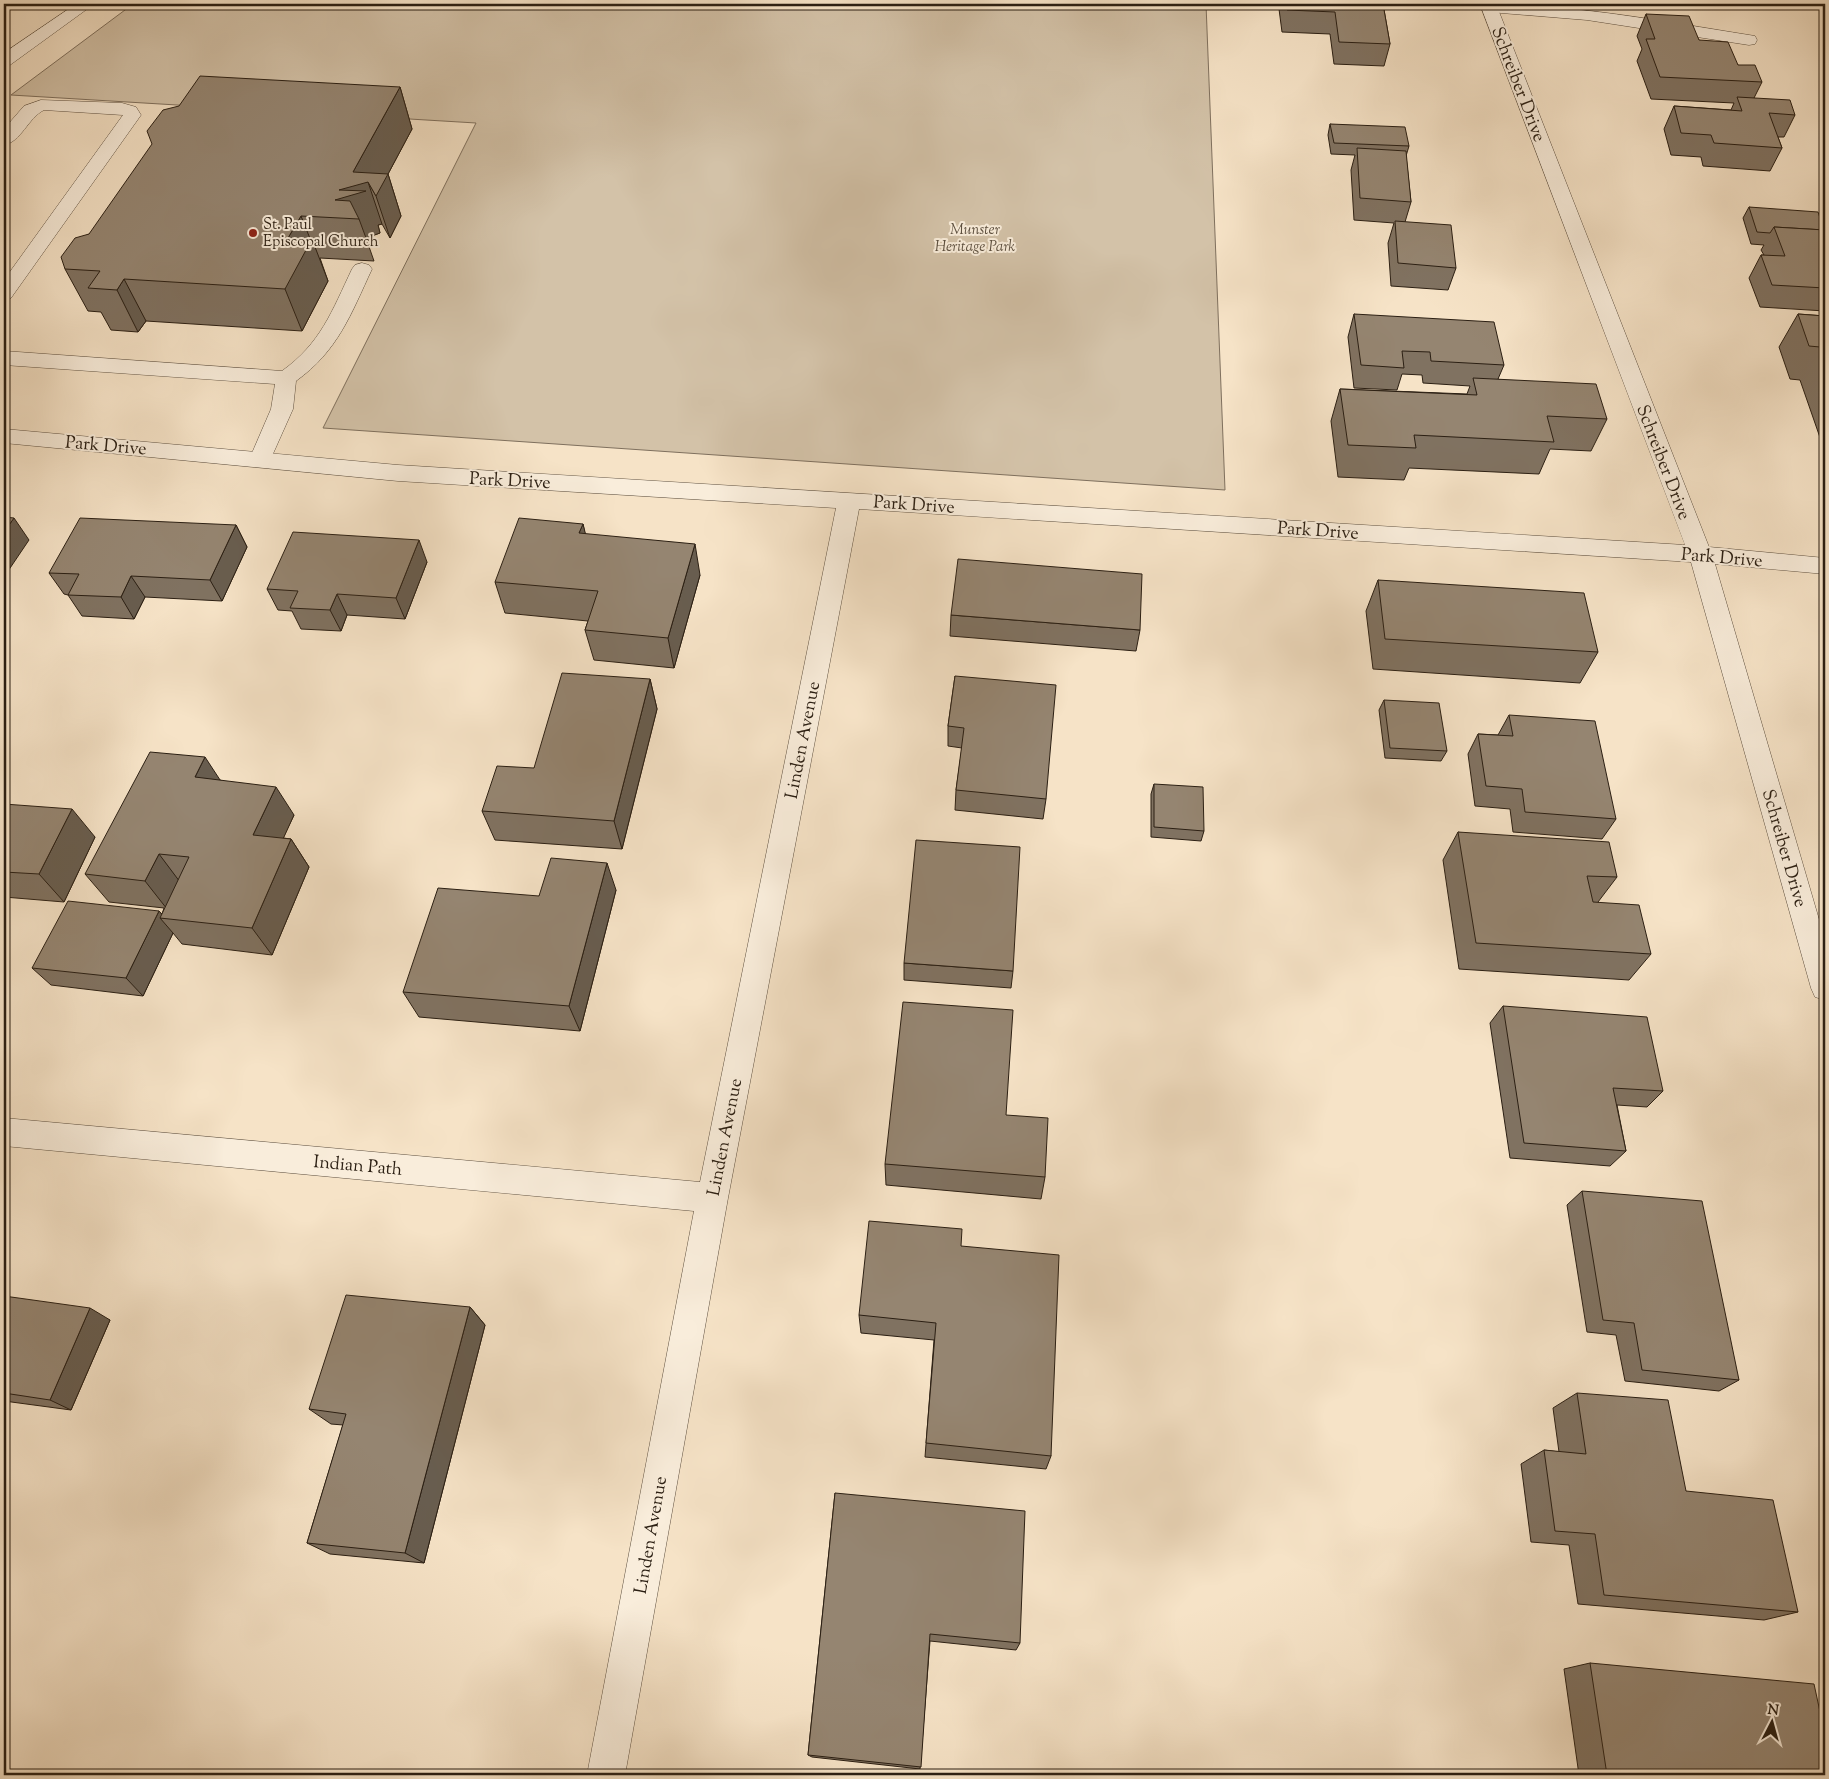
<svg xmlns="http://www.w3.org/2000/svg" width="1829" height="1779" viewBox="0 0 1829 1779" font-family="'Sorts Mill Goudy',serif">
<style>
.green{fill:#d3c2a8;stroke:#7f705e}
.lines{fill:none;stroke-linecap:round;stroke-linejoin:round}
.service-casing{stroke:#5e5040;stroke-width:1}
.minor-casing{stroke:#5e5040;stroke-width:1}
.tertiary-casing{stroke:#5e5040;stroke-width:1}
.service{fill:#f9eddb;fill-rule:evenodd}
.minor{fill:#f9eddb;fill-rule:evenodd}
.tertiary{fill:#f9eddb;fill-rule:evenodd}
.wall{fill:#807261;stroke:#2b1f13}
.shaded-wall{fill:#685d4f;stroke:#2b1f13}
.building{fill:#958571;stroke:#2b1f13}
.poi-dot{fill:#8f2418;stroke:#f9eddb;stroke-width:2}
.labels{text-anchor:middle;stroke-width:4;stroke-linejoin:round;paint-order:stroke}
.far-poi-label{font-size:15px;fill:#2b1f13;stroke:#f9eddb;text-anchor:start}
.far-park-label{font-size:15px;font-style:italic;fill:#5d5040;stroke:#f9eddb}
.street-label{font-size:18px;fill:#2b1f13;stroke:#f9eddb}
</style>
<rect width="100%" height="100%" fill="#f6e3c7"/>
<filter id="stains"><feTurbulence type="fractalNoise" baseFrequency=".004" numOctaves="4"/><feColorMatrix values="0 0 0 0 .2 0 0 0 0 .09 0 0 0 0 .02 0 0 0 .5 -.17"/></filter>
<radialGradient id="worn" r=".72"><stop offset=".6" stop-color="#630" stop-opacity="0"/><stop offset="1" stop-color="#630" stop-opacity=".3"/></radialGradient>
<polygon class="green" points="133,4 1206,4 1225,490 323,428 476,123 11,95"/>
<g class="lines">
<g class="service-casing">
<g id="service">
<path d="M 1483,4 C 1572,4 1661,21 1749,35 L 1755,36 L 1757,40 L 1755,44 L 1749,45 L 1587,20 L 1489,12 L 1483,10 L 1481,7 Z"/>
<path d="M 41,100 L 122,103 L 136,107 L 141,115 L 11,298 L 4,300 L 4,280 L 123,115 L 44,110 C 28,118 21,142 4,145 L 4,129 L 24,106 Z"/>
<path d="M 362,263 L 369,265 L 372,269 C 351,314 338,351 296,381 L 293,409 L 268,465 L 260,467 L 252,465 L 249,460 L 271,409 L 275,384 L 4,365 L 4,351 L 282,371 C 321,343 332,311 352,269 L 355,265 Z"/>
</g>
</g>
<g class="minor-casing">
<polygon id="minor" points="1480,4 1496,4 1709,547 1825,558 1825,574 1715,564 1825,940 1825,1000 1815,997 1811,988 1691,562 859,509 728,1198 625,1775 587,1775 694,1211 4,1146 4,1118 700,1182 836,508 398,481 4,443 4,429 398,465 1685,545"/>
</g>
<g class="tertiary-casing">
<polygon id="tertiary" points="76,4 94,4 10,65 4,66 4,53"/>
</g>
<use href="#service" class="service"/>
<use href="#minor" class="minor"/>
<use href="#tertiary" class="tertiary"/>
</g>
<g class="wall">
<polygon points="1281,4 1383,4 1390,44 1384,66 1334,64 1330,34 1282,32 1279,9"/>
<polygon points="1646,14 1699,40 1738,65 1762,82 1754,98 1795,115 1784,137 1778,137 1782,148 1770,171 1703,166 1701,157 1671,155 1664,129 1674,106 1731,110 1734,103 1651,99 1637,61 1642,49 1637,36"/>
<polygon points="400,87 412,129 388,174 401,216 390,238 382,224 378,225 380,233 366,238 374,261 320,258 328,281 302,331 146,321 138,332 111,330 101,312 88,311 65,269 89,234"/>
<polygon points="1330,124 1409,146 1406,156 1411,202 1405,222 1456,268 1448,290 1391,286 1388,243 1394,223 1354,220 1351,170 1355,155 1331,154 1328,135"/>
<polygon points="1749,207 1825,230 1825,311 1760,307 1749,278 1761,255 1764,255 1761,250 1764,245 1751,244 1743,218"/>
<polygon points="1354,314 1504,365 1498,379 1607,419 1591,451 1550,449 1539,474 1409,468 1404,480 1338,477 1331,421 1340,389 1467,394 1470,386 1423,383 1422,375 1402,374 1397,390 1354,388 1348,337"/>
<polygon points="1798,314 1825,316 1825,449 1824,449 1800,380 1790,379 1779,347"/>
<polygon points="583,524 585,534 700,575 674,668 594,660 585,630 588,621 505,613 495,582"/>
<polygon points="236,525 247,547 222,601 145,597 134,619 82,616 68,595 64,594 49,573"/>
<polygon points="427,562 405,619 347,615 341,631 301,629 292,611 278,610 267,589"/>
<polygon points="1378,580 1598,652 1580,683 1373,669 1366,611"/>
<polygon points="951,615 1140,630 1136,651 950,636"/>
<polygon points="955,676 1046,799 1043,819 955,810 956,790 962,748 948,746 948,726"/>
<polygon points="650,679 657,709 622,849 495,840 482,811 534,768"/>
<polygon points="1384,700 1447,751 1441,761 1385,758 1379,710"/>
<polygon points="1509,715 1616,819 1602,839 1513,832 1510,809 1475,806 1468,754 1478,734 1498,735"/>
<polygon points="220,780 294,815 283,838 291,839 309,867 272,955 182,944 173,933 143,996 51,985 32,968 159,911 162,914 164,908 109,902 85,874"/>
<polygon points="1154,784 1204,831 1201,841 1151,837 1151,794"/>
<polygon points="4,804 95,837 64,902 4,897"/>
<polygon points="1458,832 1617,877 1598,902 1651,954 1629,980 1459,969 1443,860"/>
<polygon points="616,890 580,1031 419,1017 403,992 539,896"/>
<polygon points="904,963 1013,971 1011,988 904,980"/>
<polygon points="1503,1006 1663,1091 1647,1107 1617,1105 1626,1151 1610,1166 1510,1158 1490,1023"/>
<polygon points="1006,1115 1045,1177 1041,1199 886,1185 885,1164"/>
<polygon points="1582,1191 1739,1380 1719,1391 1625,1381 1616,1335 1587,1332 1567,1205"/>
<polygon points="961,1246 1051,1456 1046,1469 925,1457 934,1340 861,1333 859,1315"/>
<polygon points="4,1296 110,1320 71,1410 4,1401"/>
<polygon points="470,1307 485,1325 424,1563 330,1554 307,1543 343,1425 331,1424 309,1409"/>
<polygon points="1577,1393 1686,1491 1798,1612 1764,1620 1578,1604 1569,1545 1531,1542 1521,1464 1544,1450 1559,1452 1553,1408"/>
<polygon points="835,1493 1020,1643 1016,1650 930,1641 920,1769 812,1757 808,1755"/>
<polygon points="1590,1663 1825,1775 1579,1775 1564,1669"/>
</g>
<g class="shaded-wall">
<polygon points="400,87 412,129 388,174 401,216 390,238 376,196 368,182 382,224 378,225 380,233 366,238 359,219 335,200 339,190 353,172"/>
<polygon points="301,216 311,241 312,239 328,281 302,331 285,289 288,238"/>
<polygon points="124,279 146,321 138,332 117,290"/>
<polygon points="14,518 29,540 4,577 4,532"/>
<polygon points="583,524 591,556 579,533"/>
<polygon points="236,525 247,547 222,601 210,580"/>
<polygon points="419,540 427,562 405,619 396,598"/>
<polygon points="695,544 700,575 674,668 668,638"/>
<polygon points="131,576 145,597 134,619 121,597"/>
<polygon points="337,594 347,615 341,631 330,610"/>
<polygon points="650,679 657,709 622,849 614,821"/>
<polygon points="205,757 224,786 195,777"/>
<polygon points="276,787 294,815 272,863 253,835"/>
<polygon points="72,809 95,837 64,902 39,874"/>
<polygon points="291,839 309,867 272,955 252,928"/>
<polygon points="159,854 180,882 167,909 145,881"/>
<polygon points="607,863 616,890 580,1031 569,1006"/>
<polygon points="159,911 165,918 160,918 173,933 143,996 126,978"/>
<polygon points="470,1307 485,1325 424,1563 405,1553"/>
<polygon points="90,1308 110,1320 71,1410 50,1400"/>
</g>
<g class="building">
<polygon points="1286,4 1383,4 1390,44 1339,42 1335,12 1287,10"/>
<polygon points="1646,14 1689,16 1699,40 1728,42 1738,65 1755,65 1762,82 1660,77 1646,39 1655,39"/>
<polygon points="200,76 400,87 353,172 388,174 376,196 368,182 339,190 366,191 335,200 350,201 359,219 301,216 288,238 312,239 285,289 124,279 117,290 88,288 100,271 65,269 61,257 75,238 89,234 152,144 147,131 163,110 179,106"/>
<polygon points="1737,97 1790,100 1795,115 1769,113 1782,148 1714,143 1711,135 1681,133 1674,106 1742,111"/>
<polygon points="1330,124 1405,127 1409,146 1334,143"/>
<polygon points="1357,148 1406,151 1411,202 1360,198"/>
<polygon points="1749,207 1818,212 1824,230 1774,227 1770,233 1757,232"/>
<polygon points="1395,221 1451,225 1456,268 1398,263"/>
<polygon points="1774,227 1825,230 1825,288 1772,285 1761,255 1785,256"/>
<polygon points="1354,314 1494,322 1504,365 1431,361 1430,352 1402,351 1404,368 1361,365"/>
<polygon points="1798,314 1825,316 1825,361 1820,347 1809,346"/>
<polygon points="1473,378 1596,384 1607,419 1547,416 1554,442 1414,435 1416,448 1348,445 1340,389 1477,395"/>
<polygon points="4,517 14,518 4,532"/>
<polygon points="80,518 236,525 210,580 131,576 121,597 68,595 79,574 49,573"/>
<polygon points="519,518 583,524 579,533 695,544 668,638 585,630 598,591 495,582"/>
<polygon points="293,532 419,540 396,598 337,594 330,610 290,608 298,591 267,589"/>
<polygon points="958,559 1142,574 1140,630 951,615"/>
<polygon points="1378,580 1584,593 1598,652 1385,639"/>
<polygon points="562,673 650,679 614,821 482,811 497,766 534,768"/>
<polygon points="955,676 1056,685 1046,799 956,790 964,728 948,726"/>
<polygon points="1384,700 1439,703 1447,751 1390,748"/>
<polygon points="1509,715 1595,721 1616,819 1525,812 1522,789 1486,786 1478,734 1513,736"/>
<polygon points="150,752 205,757 195,777 276,787 253,835 291,839 252,928 160,918 189,857 159,854 145,881 85,874"/>
<polygon points="1154,784 1203,787 1204,831 1154,827"/>
<polygon points="4,804 72,809 39,874 4,872"/>
<polygon points="1458,832 1609,842 1617,877 1587,876 1593,902 1639,905 1651,954 1476,943"/>
<polygon points="916,840 1020,847 1013,971 904,963"/>
<polygon points="551,858 607,863 569,1006 403,992 438,888 539,896"/>
<polygon points="68,901 159,911 126,978 32,968"/>
<polygon points="903,1002 1013,1010 1006,1115 1048,1118 1045,1177 885,1164"/>
<polygon points="1503,1006 1647,1017 1663,1091 1613,1088 1626,1151 1524,1143"/>
<polygon points="1582,1191 1702,1201 1739,1380 1642,1370 1634,1323 1603,1320"/>
<polygon points="869,1221 962,1229 961,1246 1059,1255 1051,1456 926,1443 936,1323 859,1315"/>
<polygon points="346,1295 470,1307 405,1553 307,1543 346,1414 309,1409"/>
<polygon points="4,1296 90,1308 50,1400 4,1393"/>
<polygon points="1577,1393 1668,1400 1686,1491 1773,1500 1798,1612 1604,1595 1595,1534 1555,1531 1544,1450 1586,1454"/>
<polygon points="835,1493 1025,1511 1020,1643 930,1634 921,1767 808,1755"/>
<polygon points="1590,1663 1814,1684 1825,1735 1825,1775 1607,1775"/>
</g>
<circle class="poi-dot" cx="253" cy="233" r="5"/>
<g class="labels">
<g class="far-poi-label">
<text x="263" y="229">St. Paul<tspan x="263" dy="17">Episcopal Church</tspan></text>
</g>
<g class="far-park-label">
<text x="975" y="234">Munster<tspan x="975" dy="17">Heritage Park</tspan></text>
</g>
<g class="street-label">
<text transform="translate(1519 84) rotate(69)" y="6">Schreiber Drive</text>
<text transform="translate(106 445) rotate(5)" y="6">Park Drive</text>
<text transform="translate(1664 462) rotate(69)" y="6">Schreiber Drive</text>
<text transform="translate(510 480) rotate(3)" y="6">Park Drive</text>
<text transform="translate(914 504) rotate(4)" y="6">Park Drive</text>
<text transform="translate(1318 530) rotate(4)" y="6">Park Drive</text>
<text transform="translate(1722 557) rotate(5)" y="6">Park Drive</text>
<text transform="translate(802 740) rotate(-79)" y="6">Linden Avenue</text>
<text transform="translate(1785 848) rotate(74)" y="6">Schreiber Drive</text>
<text transform="translate(724 1137) rotate(-79)" y="6">Linden Avenue</text>
<text transform="translate(358 1165) rotate(5)" y="6">Indian Path</text>
<text transform="translate(650 1535) rotate(-80)" y="6">Linden Avenue</text>
</g>
</g>
<rect width="1829" height="1779" fill="none" stroke="#f6e3c7" stroke-width="20"/>
<rect x="5" y="5" width="1819" height="1769" fill="none" stroke="#2b1f13" stroke-width="2.5"/>
<rect x="10" y="10" width="1809" height="1759" fill="none" stroke="#2b1f13"/>
<g transform="translate(1772 1722) rotate(6)" stroke="#f9eddb" stroke-width="4" paint-order="stroke">
<path d="M0-4L9 19L0 12L-9 19Z" fill="#2b1f13"/>
<text y="-8" font-size="14" font-weight="bold" text-anchor="middle" fill="#2b1f13">N</text>
</g>
<rect width="100%" height="100%" filter="url(#stains)"/>
<rect width="100%" height="100%" fill="url(#worn)"/>
</svg>
